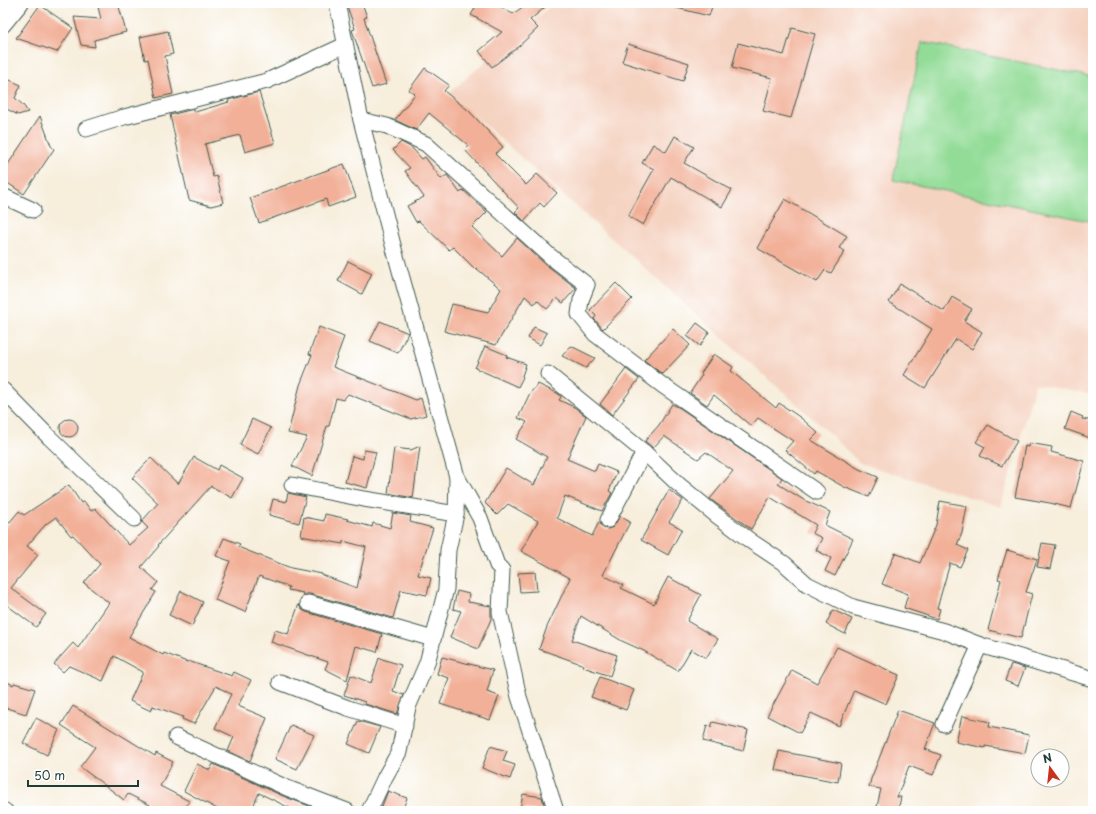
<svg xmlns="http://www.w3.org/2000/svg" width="1096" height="814" viewBox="0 0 1096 814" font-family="'Playpen Sans',sans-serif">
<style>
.built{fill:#f5d3c1}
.green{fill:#93dc97;stroke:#598c66}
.building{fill:#f2b098}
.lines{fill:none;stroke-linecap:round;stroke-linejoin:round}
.minor-casing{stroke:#3f584d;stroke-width:17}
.minor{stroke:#fff;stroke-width:15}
</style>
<rect width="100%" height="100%" fill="#fff"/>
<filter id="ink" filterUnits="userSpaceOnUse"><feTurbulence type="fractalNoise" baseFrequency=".025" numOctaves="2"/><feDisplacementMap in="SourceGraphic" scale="8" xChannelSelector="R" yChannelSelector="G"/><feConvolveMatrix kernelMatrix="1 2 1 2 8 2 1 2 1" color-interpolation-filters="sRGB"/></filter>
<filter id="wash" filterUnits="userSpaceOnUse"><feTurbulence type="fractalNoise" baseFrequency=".012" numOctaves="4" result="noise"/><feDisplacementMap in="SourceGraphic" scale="16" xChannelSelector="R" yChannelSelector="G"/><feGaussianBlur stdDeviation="0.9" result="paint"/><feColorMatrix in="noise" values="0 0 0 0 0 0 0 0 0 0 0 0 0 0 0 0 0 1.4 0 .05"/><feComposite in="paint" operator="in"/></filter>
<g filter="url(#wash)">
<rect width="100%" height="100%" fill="#f7eedc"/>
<polygon class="built" points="554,3 1093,3 1093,395 1035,384 1001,507 860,463 829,433 449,93"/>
<polygon class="green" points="922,42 1093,77 1093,222 893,180"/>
<g id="blocks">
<g class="building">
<polygon points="97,3 118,3 126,32 94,40 95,47 81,45 74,17 101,19"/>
<polygon points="346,3 362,3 367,17 364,18 386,84 372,88 352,30 355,29"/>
<polygon points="478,3 493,3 513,14 528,3 550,3 530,20 538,28 518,47 492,67 479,51 502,32 471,15"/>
<polygon points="674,3 713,3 709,16 673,7"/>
<polygon points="40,5 73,28 57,52 16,38"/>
<polygon points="792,28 815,34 791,118 763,111 772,78 732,68 738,43 784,55"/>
<polygon points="168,31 173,54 165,56 173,94 156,98 148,59 145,60 140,37"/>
<polygon points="628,44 689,63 683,81 622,62"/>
<polygon points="425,68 449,85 444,91 469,111 503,147 495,154 526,185 537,174 557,193 544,207 540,203 524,221 515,212 519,208 464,149 468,145 429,113 416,130 395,120 415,94 409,90"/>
<polygon points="3,77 21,85 15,98 23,105 28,112 18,115 3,107"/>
<polygon points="259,92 275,143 245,152 240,135 205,144 213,177 217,176 223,203 211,206 189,200 170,115 194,109 195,112 229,102 228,100"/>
<polygon points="40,116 51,146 54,149 24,194 3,180 3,172"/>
<polygon points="675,136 694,147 684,163 732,190 722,207 671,177 643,225 628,216 654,169 642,163 653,144 666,152"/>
<polygon points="401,142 412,148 422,159 425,157 441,179 447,175 460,193 463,190 487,212 472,227 502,256 517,238 544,263 576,288 563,303 557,298 547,309 537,300 534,304 525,296 496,345 444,331 452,304 488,312 501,289 476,268 475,269 453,247 449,250 419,221 416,222 407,206 424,197 405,171 410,168 393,150"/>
<polygon points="344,164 356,197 328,207 326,199 259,223 250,198"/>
<polygon points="785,199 847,236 839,248 845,251 831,273 825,270 817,282 757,248"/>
<polygon points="348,261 372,273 362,294 338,281"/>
<polygon points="616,283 632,299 603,329 594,319 596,316 590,310"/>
<polygon points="900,284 944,311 952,297 972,309 964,321 982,332 972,349 956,339 925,388 904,375 932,329 889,302"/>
<polygon points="380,321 408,333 398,353 370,341"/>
<polygon points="697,323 709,332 700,346 687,336"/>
<polygon points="319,327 344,337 333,367 416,400 421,398 426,415 411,419 348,394 343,400 336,398 329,426 327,426 312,476 292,466 307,437 288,433 300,385 312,355 309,354"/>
<polygon points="534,327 547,333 540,345 528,338"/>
<polygon points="673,329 690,345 662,374 644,360"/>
<polygon points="485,346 507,355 506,357 526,364 522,376 523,377 518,387 475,368"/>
<polygon points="571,346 595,358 586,368 562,356"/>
<polygon points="714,354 733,367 731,371 776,408 779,403 801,418 818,433 811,440 859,469 878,477 869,497 844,487 816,471 814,474 785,450 793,441 758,418 751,426 714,395 707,405 690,393 702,375 701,373"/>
<polygon points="626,369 639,379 612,415 600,404"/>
<polygon points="538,384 559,394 561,397 559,400 574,407 586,416 567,459 595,471 598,464 617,472 609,491 612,493 602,511 565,496 557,518 592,536 599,522 603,528 608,529 613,527 620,516 630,522 603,575 623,585 621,588 654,604 668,577 701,595 687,621 718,639 706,658 691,649 678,671 644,651 622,641 581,616 572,640 617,655 610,676 583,667 584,665 539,649 547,627 570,578 521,551 538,521 508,504 497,515 485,503 506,468 534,485 547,457 516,439 527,422 518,418 530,393"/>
<polygon points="672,404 680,408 782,478 778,484 804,500 830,512 825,525 853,539 835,576 825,571 831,558 816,550 822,538 812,533 816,525 770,497 751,529 710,499 733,471 706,452 698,459 664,436 653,448 645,441 659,425"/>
<polygon points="1071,412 1083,417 1082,419 1093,421 1093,439 1065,429"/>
<circle cx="69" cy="428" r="9"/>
<polygon points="252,419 271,428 258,454 240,445"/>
<polygon points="988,425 1017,441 1002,466 980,456 985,447 976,442"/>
<polygon points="1029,443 1052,447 1051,452 1084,461 1071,508 1050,503 1015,497 1025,446 1028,447"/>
<polygon points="420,446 413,498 388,493 394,448 411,450"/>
<polygon points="364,450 376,452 367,488 345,482 352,456 363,459"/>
<polygon points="194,457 217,470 219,465 243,478 232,498 211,486 158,545 159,546 141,567 158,582 152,590 156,592 129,637 163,655 164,653 187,662 188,661 232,676 234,672 251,680 238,706 267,718 250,761 228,751 234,737 215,728 231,694 216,686 194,724 182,719 183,717 153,706 151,711 130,701 143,672 114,656 103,681 69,666 63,672 54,664 73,643 78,648 109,603 84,583 100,564 73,535 71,536 56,517 46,524 27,546 38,555 11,588 46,614 36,627 3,602 3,530 19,511 24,515 69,485 81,503 84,501 91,511 95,508 129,545 148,528 142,522 143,520 158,503 132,478 151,458 178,484"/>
<polygon points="669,490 683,500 669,522 682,529 668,555 641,540"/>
<polygon points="288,493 306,497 299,523 269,515 273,499 286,502"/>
<polygon points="940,501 967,506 962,533 957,545 968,550 960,567 950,563 937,608 940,609 937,619 904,608 908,594 882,584 895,553 920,563 936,525"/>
<polygon points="393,513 411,516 410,522 433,528 418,575 431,578 427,595 401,590 393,618 310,594 306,594 302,596 303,593 288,590 289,587 259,576 245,612 215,600 230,561 216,556 224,538 240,544 238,547 291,568 322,574 322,575 357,588 366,547 343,541 343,544 301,536 304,517 324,521 325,514 348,519 347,520 372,527 373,523 390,528"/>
<polygon points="1042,543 1055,545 1050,569 1037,567"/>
<polygon points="1007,550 1037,559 1026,592 1032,594 1021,638 988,630 1001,580 998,579"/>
<polygon points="535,572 537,591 520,592 518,573"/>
<polygon points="181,591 203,602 192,626 169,615"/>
<polygon points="457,591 469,594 468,602 491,606 491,619 478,649 450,637 461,611 453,609"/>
<polygon points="299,604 301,609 306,612 382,634 377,652 356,646 347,680 325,669 328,662 271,642 275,630 288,634"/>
<polygon points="833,610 852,619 845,634 826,624"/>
<polygon points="837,647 899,675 886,704 854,690 839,726 811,713 800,733 767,716 792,670 817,683"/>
<polygon points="442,657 493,670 487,692 499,696 490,720 440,704 449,678 437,674"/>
<polygon points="379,658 401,665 393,691 404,695 397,714 365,704 365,702 344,695 351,675 371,683"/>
<polygon points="1011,664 1025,668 1018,686 1005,681"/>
<polygon points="600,677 634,690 626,710 591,697"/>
<polygon points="3,680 13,685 14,683 35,689 26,714 3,707"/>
<polygon points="73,706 155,756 156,753 173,762 160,786 189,801 184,811 147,811 150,805 128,794 124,800 106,786 80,767 95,747 61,725"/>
<polygon points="898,710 935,723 925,749 941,755 933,775 909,766 897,797 901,797 898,811 876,811 881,789 869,787 871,779"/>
<polygon points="962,716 990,722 989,727 1029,735 1025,753 985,746 985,748 956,742"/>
<polygon points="36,718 59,730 47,755 23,743"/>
<polygon points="358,721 380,727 369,753 348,744"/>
<polygon points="713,722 748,730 743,751 703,741 707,725 711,727"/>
<polygon points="291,725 314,735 297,769 275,759"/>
<polygon points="490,746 507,751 503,761 515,765 510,779 482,768"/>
<polygon points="779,751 841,763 838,782 775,770"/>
<polygon points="197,764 210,770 213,764 283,796 322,811 296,811 259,793 251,811 221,811 184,791"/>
<polygon points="388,791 407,798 402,811 380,811"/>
<polygon points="523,794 542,797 544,804 543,811 520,809"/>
</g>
</g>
</g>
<g filter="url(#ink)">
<use href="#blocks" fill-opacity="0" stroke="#3f584d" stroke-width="1"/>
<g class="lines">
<g class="minor-casing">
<g id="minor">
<polyline points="337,3 361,120 394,249 457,477 480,518 497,565 502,570 500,612 519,697 556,811"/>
<polyline points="3,25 21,3"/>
<polyline points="361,120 387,126 426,144 550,256 587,285 581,300 579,314 595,334 662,385 817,492"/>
<polyline points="86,129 124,117 267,81 345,45"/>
<polyline points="3,196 33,210"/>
<polyline points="548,374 644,452 678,484 716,515 752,542 785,564 807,584 853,607 944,631 980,645 1093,679"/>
<polyline points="3,390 50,438 134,519"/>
<polyline points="292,485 364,499 456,514"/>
<polyline points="608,520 644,452"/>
<polyline points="308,603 433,639"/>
<polyline points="280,682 348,708 405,726"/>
<polyline points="944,724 980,645"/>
<polyline points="176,737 287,788 347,811"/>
<polyline points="3,810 5,811"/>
<polyline points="369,811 385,777 399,752 408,707 427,663 446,589 448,550 456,514 457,478"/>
</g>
</g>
<use href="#minor" class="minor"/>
</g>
</g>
<rect width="1096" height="814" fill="none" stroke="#fff" stroke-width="16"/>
<g transform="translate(1050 768) rotate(345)"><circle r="19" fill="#ffffff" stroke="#a5b1ae"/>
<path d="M0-3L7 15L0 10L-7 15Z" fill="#c8321e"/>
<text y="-6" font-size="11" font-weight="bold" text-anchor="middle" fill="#1f3d34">N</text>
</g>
<path d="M28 780v6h110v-6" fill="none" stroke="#1f3d34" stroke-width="2"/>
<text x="34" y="780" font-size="12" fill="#1f3d34" stroke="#ffffff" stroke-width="3" paint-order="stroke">50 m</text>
</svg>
